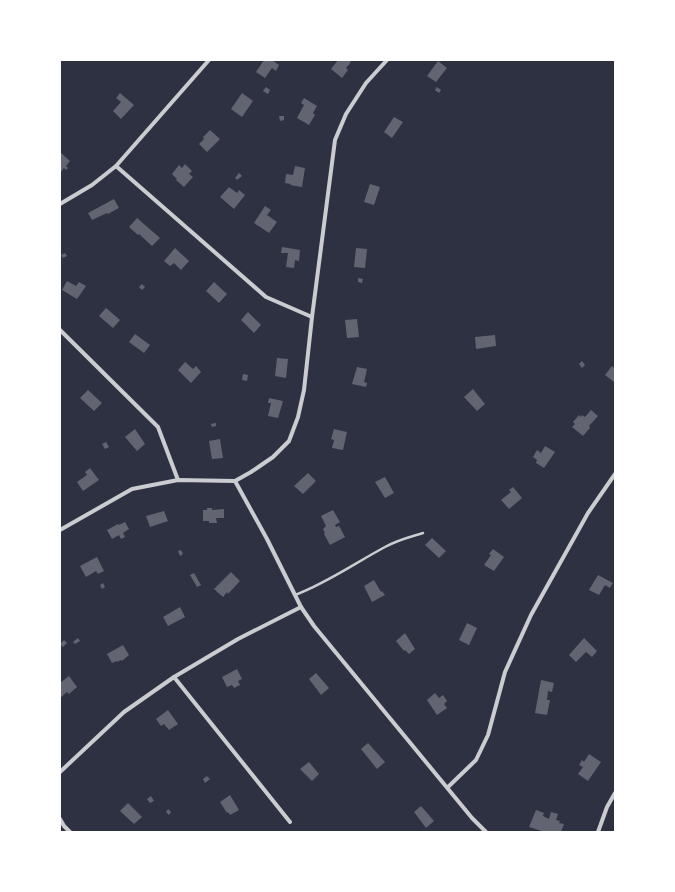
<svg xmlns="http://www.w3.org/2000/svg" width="675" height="892" viewBox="0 0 675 892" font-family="'Alegreya Sans',sans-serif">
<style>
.building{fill:#626471}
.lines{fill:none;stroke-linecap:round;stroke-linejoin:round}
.service{stroke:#caccd0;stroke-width:2.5}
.minor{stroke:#caccd0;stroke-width:4}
</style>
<rect width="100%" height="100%" fill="#2d3142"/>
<g class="building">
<polygon points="264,60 272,60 279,65 276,71 272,68 265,78 256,72"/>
<polygon points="338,60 349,60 351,62 346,68 348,70 342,78 331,69"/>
<polygon points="438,61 447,68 436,82 427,76"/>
<polygon points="266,87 270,90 268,94 263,91"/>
<polygon points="437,87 441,90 439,93 435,90"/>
<polygon points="120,93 134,105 121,119 113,111 121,102 116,98"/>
<polygon points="242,93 253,101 242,117 231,109"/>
<polygon points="304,98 317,106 313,113 315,115 309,125 297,118 304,105 301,103"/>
<polygon points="279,116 284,116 284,120 280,121"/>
<polygon points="394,117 403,122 392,138 384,132"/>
<polygon points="210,130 220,139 207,152 199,144 204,139 203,137"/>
<polygon points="60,152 70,161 66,166 68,168 66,170 64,168 60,173"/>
<polygon points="185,164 192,171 189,174 193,177 184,187 176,180 177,179 172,174 179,165 182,168"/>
<polygon points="295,166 305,168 302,187 290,185 291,184 285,183 286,174 293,175"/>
<polygon points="239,173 242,176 237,180 235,178"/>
<polygon points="370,184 380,187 374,205 364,202"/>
<polygon points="229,187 237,193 239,190 245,195 234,209 220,197"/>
<polygon points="114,199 119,208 108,214 107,213 92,220 88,213"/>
<polygon points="265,206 271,210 267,215 277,222 269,233 254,223"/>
<polygon points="137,218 160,238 152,246 139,234 138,235 129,227"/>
<polygon points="282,247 300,250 299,261 295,260 294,268 286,267 288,253 281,253"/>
<polygon points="175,248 189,261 181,270 174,263 170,266 164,261"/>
<polygon points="356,248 367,249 365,268 354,267"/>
<polygon points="65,253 67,256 63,258 61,255"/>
<polygon points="358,278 363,279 362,283 358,282"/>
<polygon points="67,281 76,286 79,282 86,286 77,299 62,290"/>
<polygon points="214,282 227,294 219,303 206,291"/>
<polygon points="142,284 145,287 142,290 139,287"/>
<polygon points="106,308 120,320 113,328 99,316"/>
<polygon points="248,312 261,325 254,333 241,320"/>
<polygon points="357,319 359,337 347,338 345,320"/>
<polygon points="135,334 150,345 144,353 129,342"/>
<polygon points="495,335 496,346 476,349 475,337"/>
<polygon points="277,358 288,359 286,378 275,376"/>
<polygon points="582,361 585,365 582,368 579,364"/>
<polygon points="185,362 193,369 196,366 201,372 191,383 178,370"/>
<polygon points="612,366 615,369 614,382 605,375"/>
<polygon points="357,367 367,369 364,382 367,383 366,387 352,384"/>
<polygon points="243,374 248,375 247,381 242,380"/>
<polygon points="473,389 485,404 477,411 464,397"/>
<polygon points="88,390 102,403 94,411 80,398"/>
<polygon points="269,398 283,401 278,418 268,416 271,403 268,403"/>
<polygon points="591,410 598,416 589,426 590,428 583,436 572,427 575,424 573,422 579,415 581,417 582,415 585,417"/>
<polygon points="216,423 216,426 212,427 211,424"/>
<polygon points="135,429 145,444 137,451 125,437"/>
<polygon points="334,429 347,432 343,450 332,448 334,440 331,439"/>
<polygon points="220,439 223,458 212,459 209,441"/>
<polygon points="106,442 109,447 105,449 102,444"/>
<polygon points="545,446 555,452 544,468 536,463 537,460 533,457 537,450 541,453"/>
<polygon points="90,468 99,480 83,491 77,482 87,475 85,472"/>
<polygon points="308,473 316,481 303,494 294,486"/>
<polygon points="385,477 394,493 385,498 375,482"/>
<polygon points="513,487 522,498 509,509 501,500 511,492 509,490"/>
<polygon points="207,508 212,508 212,510 224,509 224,518 216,518 217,523 209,523 209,521 203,521 203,510 207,510"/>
<polygon points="333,510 340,522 335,525 336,527 339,526 345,537 330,545 324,534 325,533 323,529 326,526 321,516"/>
<polygon points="164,511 168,521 150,527 146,516"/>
<polygon points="125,522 129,529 123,533 125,537 121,539 119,535 112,539 107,530 118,524 119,525"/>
<polygon points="432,538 446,551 439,558 425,545"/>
<polygon points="493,549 504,557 494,571 484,565 491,555 489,554"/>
<polygon points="181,550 183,554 180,556 178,551"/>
<polygon points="97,557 104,571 98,574 96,571 86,577 80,566"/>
<polygon points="231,572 240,581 228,594 227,592 223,597 214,589"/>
<polygon points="194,573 201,585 197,587 190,575"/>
<polygon points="598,575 613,583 610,588 605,585 599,595 589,590"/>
<polygon points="374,580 381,592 382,591 385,595 372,602 364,586"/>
<polygon points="103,583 105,587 102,589 100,585"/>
<polygon points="180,607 185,617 168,626 163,617"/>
<polygon points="467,623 477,628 469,645 459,640"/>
<polygon points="405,633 415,649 409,654 405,650 404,651 396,641"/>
<polygon points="78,638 80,641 75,644 73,642"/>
<polygon points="584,638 597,651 592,657 586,652 576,662 569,655"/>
<polygon points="64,640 67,643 63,647 60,644"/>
<polygon points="123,645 129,655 122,661 121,660 117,662 117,661 112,663 107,654"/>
<polygon points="237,669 242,679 238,681 240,685 234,688 232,685 227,687 222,677"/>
<polygon points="316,673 329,688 321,695 309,679"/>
<polygon points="69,676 77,687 69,694 67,692 60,698 60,683"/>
<polygon points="541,680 554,683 552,692 548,691 547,700 550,700 547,715 535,713"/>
<polygon points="435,693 439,698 443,695 447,701 444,704 447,708 437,715 427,700"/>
<polygon points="168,710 178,724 169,730 164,724 161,726 156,719"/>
<polygon points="368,743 385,762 377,769 361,749"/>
<polygon points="589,754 601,762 588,781 578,774 583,767 579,765 582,760 584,762"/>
<polygon points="309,762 319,774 312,781 300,769"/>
<polygon points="207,776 210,779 205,783 203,779"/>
<polygon points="230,795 239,810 230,815 228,812 227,813 220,802"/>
<polygon points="151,796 154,801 150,803 147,799"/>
<polygon points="128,803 142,817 134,824 120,811"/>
<polygon points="421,806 434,821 426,828 414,812"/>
<polygon points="168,809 171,812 169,815 166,812"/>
<polygon points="536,810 544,813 543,816 549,819 551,812 558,814 556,820 560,821 559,823 564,824 561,832 545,832 529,827"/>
</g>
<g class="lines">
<path class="service" d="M 295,595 C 327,583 355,563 385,547 C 397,540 410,537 423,533"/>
<g class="minor">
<polyline points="116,166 266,297 312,317"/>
<polyline points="60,204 92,185 116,166 209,60"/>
<polyline points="60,330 158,427 178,480"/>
<polyline points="235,481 267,539 301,607 314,626 472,818 486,832"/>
<polyline points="60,530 132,489 178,480 235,481 251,472 273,457 289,441 298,417 304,390 312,317 335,140 346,114 366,83 387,60"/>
<polyline points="174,677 290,822"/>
<polyline points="60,772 124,712 174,677 238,639 301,607"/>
<polyline points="448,787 476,760 488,735 505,672 531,615 588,513 615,474"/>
<polyline points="60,819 64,826 70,832"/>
<polyline points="598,832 607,807 615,793"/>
</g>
</g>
<rect width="675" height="892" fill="none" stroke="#ffffff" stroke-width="122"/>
</svg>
